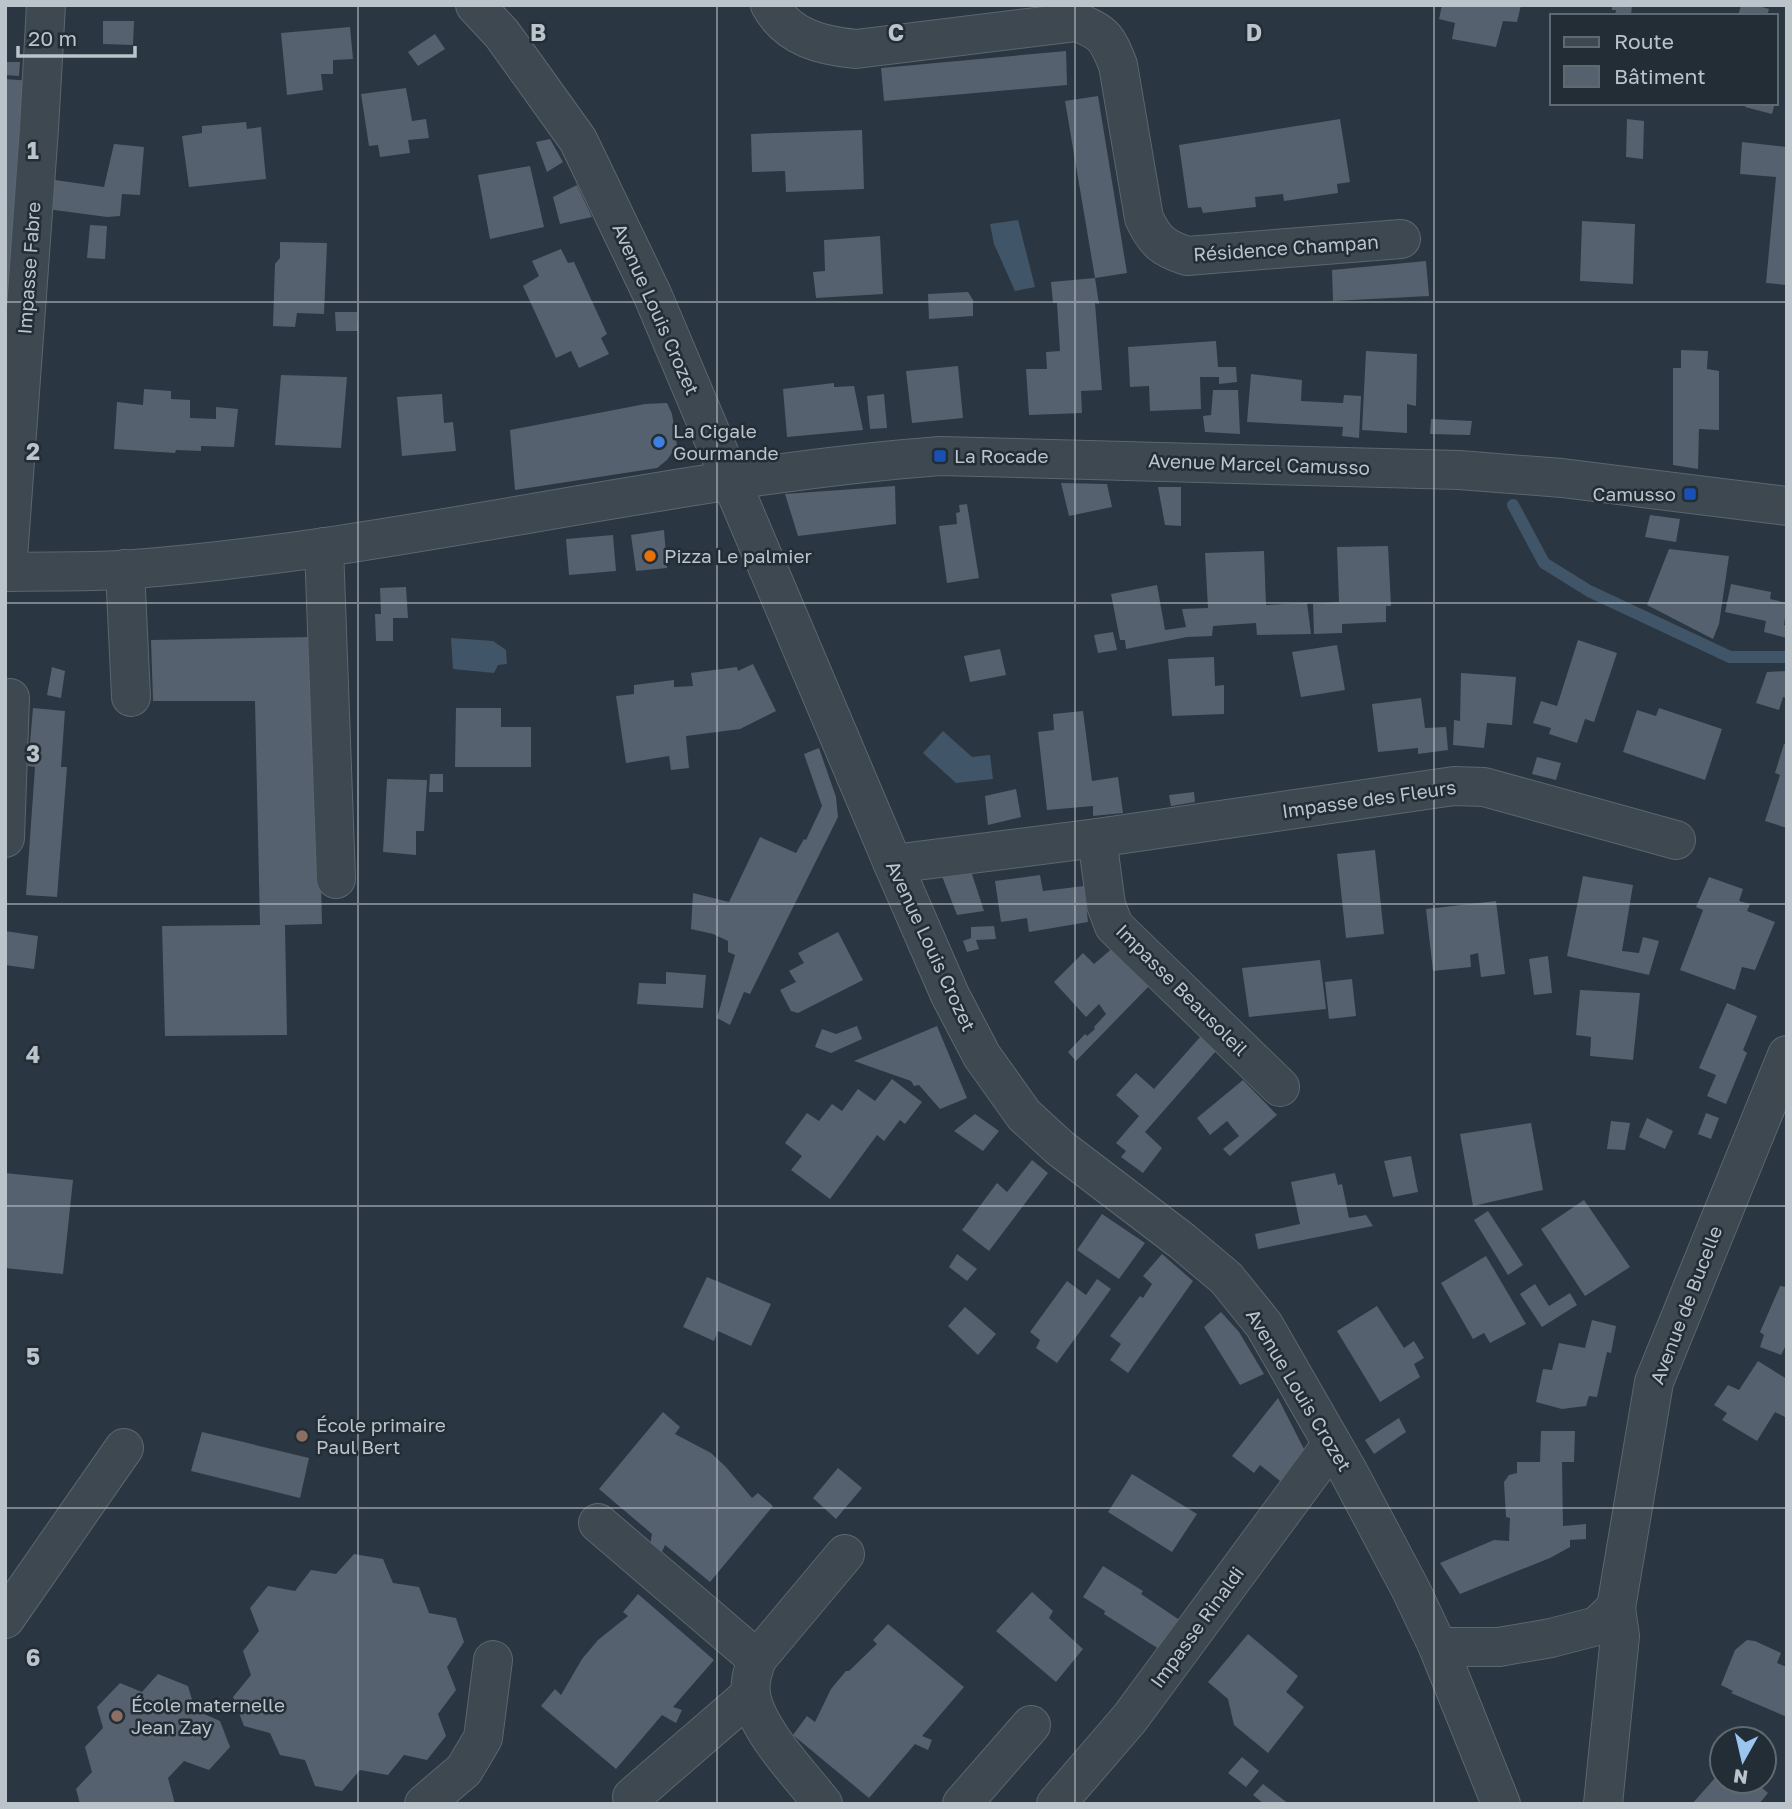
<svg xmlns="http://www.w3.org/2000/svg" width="1792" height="1809" viewBox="0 0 1792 1809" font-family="'Golos Text',sans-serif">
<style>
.water{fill:#415568}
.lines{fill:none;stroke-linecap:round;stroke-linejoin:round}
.stream{stroke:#415568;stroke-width:12}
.building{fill:#55616e}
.minor-casing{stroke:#5c666e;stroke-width:40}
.minor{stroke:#3e4851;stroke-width:38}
.grid{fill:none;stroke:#bbc3cb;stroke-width:2;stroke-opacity:0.55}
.shop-dot{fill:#3f7fe0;stroke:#222d36;stroke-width:2.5}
.transit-dot{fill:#1a4fb4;stroke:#222d36;stroke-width:2.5}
.food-dot{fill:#e8710a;stroke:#222d36;stroke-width:2.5}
.education-dot{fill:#8d6e63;stroke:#222d36;stroke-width:2.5}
.labels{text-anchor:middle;stroke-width:5;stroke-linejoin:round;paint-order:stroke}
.street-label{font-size:19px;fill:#bbc3cb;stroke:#222d36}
.poi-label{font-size:19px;fill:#bbc3cb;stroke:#222d36;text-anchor:start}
.grid-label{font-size:23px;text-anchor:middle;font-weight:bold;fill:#bbc3cb;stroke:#222d36;stroke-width:5;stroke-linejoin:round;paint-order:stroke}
</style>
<rect width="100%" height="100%" fill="#2a3641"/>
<g class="water">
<polygon points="1018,220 1035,287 1015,291 994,244 990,224"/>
<polygon points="451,638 493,641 506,650 507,664 498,665 494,673 453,669"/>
<polygon points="943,731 972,757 990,755 993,779 956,783 923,753"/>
</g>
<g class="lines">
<polyline class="stream" points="1513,505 1544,563 1589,591 1730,657 1787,657"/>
</g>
<g class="building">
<polygon points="1442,5 1521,5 1517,22 1503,21 1496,47 1452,39 1455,23 1439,19"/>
<polygon points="1612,5 1632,5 1631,16 1615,16 1616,10 1612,10"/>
<polygon points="1741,5 1755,5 1769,9 1767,16 1738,16"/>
<polygon points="103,21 134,21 133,45 103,44"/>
<polygon points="350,27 353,59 333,60 333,74 321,74 323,90 287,95 281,33"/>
<polygon points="435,34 445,49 418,66 408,52"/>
<polygon points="1066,51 1067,85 884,101 881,68"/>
<polygon points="5,62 20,62 19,76 5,75"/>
<polygon points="5,79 32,81 12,329 5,328 5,119 7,90 5,90"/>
<polygon points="406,88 412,121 426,119 429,138 408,140 410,153 380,157 378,145 369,146 361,94"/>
<polygon points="1098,96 1127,273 1095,278 1099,304 1095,303 1102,390 1081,391 1082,413 1029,415 1026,369 1047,369 1046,352 1060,351 1057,303 1053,303 1051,282 1095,278 1065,101"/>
<polygon points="1746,103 1775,103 1772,114 1745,107"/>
<polygon points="1340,119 1350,182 1337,184 1338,193 1284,201 1283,194 1255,197 1256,207 1203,213 1201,207 1188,208 1179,145"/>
<polygon points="1627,119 1644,121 1643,159 1626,157"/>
<polygon points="246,122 247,129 261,127 266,179 189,187 182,136 202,133 202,126"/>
<polygon points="862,130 864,189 786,192 785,171 752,172 751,134"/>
<polygon points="550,139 563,162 547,172 536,142"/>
<polygon points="1742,142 1787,147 1787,285 1766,283 1776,177 1740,174"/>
<polygon points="114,144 144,147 140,195 122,194 120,216 107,217 47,209 48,179 104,187"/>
<polygon points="530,166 544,227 490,239 478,175"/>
<polygon points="577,185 592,217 560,224 553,197"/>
<polygon points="1582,221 1635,224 1633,284 1580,281"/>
<polygon points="90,225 107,226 105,259 87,258"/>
<polygon points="880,236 883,294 816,298 813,272 825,271 824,240"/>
<polygon points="280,242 327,243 324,314 297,313 295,327 273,326 275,264 280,258"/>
<polygon points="561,249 568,263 574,262 607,334 601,338 609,354 579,368 571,351 556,358 523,286 539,276 532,261"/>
<polygon points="1426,261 1429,296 1333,301 1332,270"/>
<polygon points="968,292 973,300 973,316 929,319 928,294"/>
<polygon points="335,312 357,312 358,331 336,331"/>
<polygon points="1216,341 1218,367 1236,367 1237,382 1219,384 1219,377 1200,377 1201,409 1150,411 1149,386 1130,387 1128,347"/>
<polygon points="1681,350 1708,351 1707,369 1719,371 1719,430 1699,429 1698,469 1673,465 1673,368 1681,368"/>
<polygon points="1366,351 1417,354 1416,406 1407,404 1407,433 1362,430"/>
<polygon points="958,366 963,418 912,423 906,371"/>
<polygon points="1251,374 1302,380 1301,401 1343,403 1344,395 1361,396 1359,438 1342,436 1343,427 1247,422"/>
<polygon points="281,375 347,377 341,448 275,445"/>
<polygon points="834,383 834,387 854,386 863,430 787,437 783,389"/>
<polygon points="144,389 171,391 171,399 190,400 190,418 216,419 216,407 238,409 234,447 201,446 201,451 176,450 175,453 114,449 117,402 143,405"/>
<polygon points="1213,390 1238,390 1240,434 1205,432 1203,416 1211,415"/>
<polygon points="442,394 444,423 453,422 456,451 402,456 397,397"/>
<polygon points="884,394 887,428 870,429 867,396"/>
<polygon points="667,403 672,414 677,446 667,460 657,468 515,490 510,430 645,404"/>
<polygon points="1431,419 1472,421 1470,435 1430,434"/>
<polygon points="1061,483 1107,484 1112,507 1069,516"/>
<polygon points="895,486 896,524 798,536 785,494"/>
<polygon points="1158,487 1181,487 1181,526 1165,525"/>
<polygon points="967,504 979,578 947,583 939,526 957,524 956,513 960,512 959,505"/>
<polygon points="1650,515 1680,519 1676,542 1645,537"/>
<polygon points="664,530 667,568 636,571 631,535"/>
<polygon points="613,535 616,571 569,575 566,539"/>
<polygon points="1388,546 1391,606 1386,606 1386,622 1342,624 1342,633 1314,634 1313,604 1339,602 1337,547"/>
<polygon points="1669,549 1729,556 1719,624 1713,639 1647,605"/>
<polygon points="1264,551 1266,605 1307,603 1311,634 1257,635 1256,623 1213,626 1212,636 1187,637 1126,649 1125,640 1120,640 1111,594 1157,585 1165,630 1186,627 1182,609 1208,608 1205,553"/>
<polygon points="1731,584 1771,592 1770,599 1787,603 1784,625 1787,626 1787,638 1764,632 1766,621 1725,612"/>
<polygon points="406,587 408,618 393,618 393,641 376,641 375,614 381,614 380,588"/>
<polygon points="1113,632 1117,650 1098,653 1094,635"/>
<polygon points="315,637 322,924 285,925 287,1035 165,1036 162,926 260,925 255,701 153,701 151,640"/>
<polygon points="1578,640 1617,653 1594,722 1585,719 1577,743 1549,734 1551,728 1533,723 1541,701 1557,706"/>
<polygon points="1337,645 1345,690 1301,697 1292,652"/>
<polygon points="1000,649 1006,675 970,682 964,656"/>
<polygon points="1214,657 1215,686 1224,685 1224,714 1172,716 1168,659"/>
<polygon points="753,664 776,711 740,729 686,736 689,768 671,770 669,756 626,763 616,696 634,694 634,685 674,680 674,687 693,686 691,673 737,667 738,671 740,670"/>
<polygon points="52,667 65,671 61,698 47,695"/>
<polygon points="1787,671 1787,698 1783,697 1779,710 1756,703 1767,672"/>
<polygon points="1461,673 1516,677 1512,725 1487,723 1484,748 1453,745 1454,720 1460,721"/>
<polygon points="1421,698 1425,728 1446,727 1448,750 1418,754 1418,748 1378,752 1372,704"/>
<polygon points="33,708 65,711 61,767 67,767 57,897 26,895 35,767 28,766"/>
<polygon points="456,708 501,708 501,727 531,727 531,767 455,767"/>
<polygon points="1659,708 1722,729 1705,780 1623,752 1637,710 1656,716"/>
<polygon points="1083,711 1092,781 1118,777 1123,813 1093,816 1093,806 1047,810 1038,732 1054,730 1053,714"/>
<polygon points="1784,744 1787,744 1787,828 1765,821 1780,775 1775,773"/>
<polygon points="819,748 836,797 838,817 750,994 744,992 730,1025 717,1018 735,955 728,952 728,941 713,934 691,929 693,893 729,902 760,837 796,853 804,839 806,840 822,806 804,754"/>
<polygon points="1537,757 1561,763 1556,780 1532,774"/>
<polygon points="430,774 443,774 443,792 429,792"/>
<polygon points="387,779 427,780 424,831 416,831 416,855 383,852"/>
<polygon points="1016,789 1021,817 988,825 985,796"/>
<polygon points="1194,792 1195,802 1171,806 1169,795"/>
<polygon points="1375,850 1384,934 1346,938 1337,854"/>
<polygon points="970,868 984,911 957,915 940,871"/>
<polygon points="1040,875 1043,891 1084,886 1088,922 1029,932 1027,918 1001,922 995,881"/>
<polygon points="1583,876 1633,885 1622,951 1639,953 1643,937 1659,941 1649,975 1567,956"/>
<polygon points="1709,877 1743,889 1739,901 1750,904 1747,911 1775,922 1755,970 1742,967 1735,990 1680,970 1703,910 1696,907"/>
<polygon points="1496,901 1505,974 1481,977 1478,953 1470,955 1471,967 1433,971 1426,909"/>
<polygon points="994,926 996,939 976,940 979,949 967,952 963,941 971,938 971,927"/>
<polygon points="5,931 38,936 34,969 5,965"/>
<polygon points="838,932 863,980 798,1013 791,1011 780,990 796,982 789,971 804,963 798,953"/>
<polygon points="1114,947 1151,984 1076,1061 1068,1052 1085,1034 1087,1036 1095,1029 1094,1027 1106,1014 1099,1004 1086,1017 1054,982 1083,953 1094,964"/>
<polygon points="1548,956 1552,993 1534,995 1529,959"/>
<polygon points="1320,960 1326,1009 1249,1017 1242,968"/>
<polygon points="666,972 706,975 703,1008 637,1004 639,983 666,984"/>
<polygon points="1352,979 1356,1016 1329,1019 1325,982"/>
<polygon points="1580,990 1640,993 1633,1060 1590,1056 1591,1037 1576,1035"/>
<polygon points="1727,1003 1757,1016 1743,1050 1747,1053 1726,1104 1707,1096 1716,1075 1699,1068"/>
<polygon points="857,1026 862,1039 831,1053 815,1047 822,1029 836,1034"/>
<polygon points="937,1026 967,1098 940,1109 919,1085 914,1086 911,1081 854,1061"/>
<polygon points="1201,1036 1216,1051 1145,1132 1162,1148 1143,1173 1121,1157 1126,1151 1116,1143 1139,1116 1116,1095 1136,1073 1154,1089"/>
<polygon points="892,1079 922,1102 905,1124 900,1120 884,1141 877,1135 830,1199 791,1170 802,1156 785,1143 807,1113 819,1121 832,1104 842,1111 858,1089 875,1101"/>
<polygon points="1243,1080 1277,1115 1230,1156 1223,1149 1239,1136 1227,1121 1210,1135 1197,1118"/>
<polygon points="1706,1113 1719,1118 1711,1139 1698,1134"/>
<polygon points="975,1114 999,1131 983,1151 954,1131"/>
<polygon points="1647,1118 1673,1131 1665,1149 1639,1137"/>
<polygon points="1611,1121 1630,1123 1625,1150 1607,1149"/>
<polygon points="1531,1123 1543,1190 1473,1206 1460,1134"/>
<polygon points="1411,1156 1418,1192 1393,1197 1384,1161"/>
<polygon points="1032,1160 1048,1173 989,1251 962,1230 997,1183 1007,1192"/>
<polygon points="5,1173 73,1180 63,1274 5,1268"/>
<polygon points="1335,1173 1338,1185 1342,1184 1349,1218 1366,1215 1373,1226 1258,1249 1255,1234 1300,1224 1291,1182"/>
<polygon points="1584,1200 1630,1267 1585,1296 1541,1229"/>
<polygon points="1488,1211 1523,1265 1508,1275 1474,1220"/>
<polygon points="1102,1214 1145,1243 1119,1279 1077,1250"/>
<polygon points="957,1254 977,1269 967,1281 949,1267"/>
<polygon points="1162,1254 1193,1281 1128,1373 1110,1360 1121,1344 1110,1336 1140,1296 1143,1298 1152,1284 1143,1276"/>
<polygon points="1486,1256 1526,1324 1490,1343 1484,1333 1473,1339 1441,1283"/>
<polygon points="707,1277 771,1304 751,1346 718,1331 714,1341 683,1327"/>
<polygon points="1097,1279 1111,1289 1057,1363 1036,1348 1040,1340 1030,1332 1067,1281 1086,1295"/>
<polygon points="1535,1284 1549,1306 1570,1293 1577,1305 1542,1327 1520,1294"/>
<polygon points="1780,1286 1787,1287 1787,1343 1781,1355 1760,1347 1764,1335 1760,1332"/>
<polygon points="1377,1306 1404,1348 1414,1341 1424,1358 1414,1364 1420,1377 1380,1402 1337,1331"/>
<polygon points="965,1307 996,1334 978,1355 948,1326"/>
<polygon points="1221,1312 1239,1332 1264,1374 1240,1385 1204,1327"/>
<polygon points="1592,1320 1616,1326 1611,1353 1607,1352 1597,1397 1589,1396 1586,1406 1562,1409 1536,1402 1543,1369 1552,1370 1559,1343 1585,1348"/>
<polygon points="1758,1361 1787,1379 1787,1418 1775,1412 1757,1441 1722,1420 1727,1413 1714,1405 1728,1385 1739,1390"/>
<polygon points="1278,1398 1307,1455 1285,1485 1260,1465 1254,1473 1232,1456"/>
<polygon points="663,1412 680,1427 675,1434 711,1453 726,1467 752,1498 758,1493 773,1506 710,1582 665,1545 661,1554 649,1550 652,1534 599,1489"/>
<polygon points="1399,1418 1406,1432 1374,1454 1365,1440"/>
<polygon points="1541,1431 1575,1431 1574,1462 1562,1462 1563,1526 1586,1524 1586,1539 1570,1540 1570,1547 1550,1558 1460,1594 1440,1563 1494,1540 1509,1541 1510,1518 1506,1517 1504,1482 1509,1475 1517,1473 1517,1462 1540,1462"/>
<polygon points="202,1432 309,1458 300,1498 191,1471"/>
<polygon points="838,1468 862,1488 836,1519 813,1498"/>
<polygon points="1132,1474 1197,1514 1172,1552 1108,1512"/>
<polygon points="354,1554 383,1559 393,1583 419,1587 429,1613 456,1618 464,1642 447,1667 456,1690 438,1714 446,1736 427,1760 404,1755 388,1775 360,1770 342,1791 315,1786 305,1760 280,1755 270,1733 244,1726 233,1697 251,1675 243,1651 259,1631 250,1608 268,1586 295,1591 311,1570 336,1574"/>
<polygon points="1103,1566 1143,1591 1141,1594 1181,1621 1162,1651 1104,1614 1105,1611 1083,1597"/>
<polygon points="1032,1592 1053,1611 1049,1618 1083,1649 1056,1682 996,1631"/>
<polygon points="638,1594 714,1660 673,1707 682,1710 676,1723 662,1715 616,1769 541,1706 555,1689 561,1695 582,1659 598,1640 628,1616 623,1612"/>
<polygon points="888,1624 964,1687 922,1736 932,1740 928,1750 915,1744 869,1798 793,1735 807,1716 815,1722 831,1689 846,1671 849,1671 877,1644 873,1640"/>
<polygon points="1248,1634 1298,1676 1286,1692 1304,1707 1268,1753 1234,1725 1228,1699 1208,1682"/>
<polygon points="1747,1640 1755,1641 1781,1653 1777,1663 1787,1667 1787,1717 1731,1693 1733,1691 1721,1685 1735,1650"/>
<polygon points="158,1674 188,1686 195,1710 220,1721 230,1747 209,1770 184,1761 168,1778 175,1804 80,1804 76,1789 92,1772 85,1747 103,1728 97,1707 120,1683 142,1692"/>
<polygon points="1242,1757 1259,1771 1246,1787 1228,1773"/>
<polygon points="1722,1770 1722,1781 1754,1781 1768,1793 1759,1804 1692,1804"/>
<polygon points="1263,1784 1289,1804 1264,1804 1253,1795"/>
</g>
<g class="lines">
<g class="minor-casing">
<g id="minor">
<polyline points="475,5 502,34 578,140 652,294 893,864 950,995 982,1056 1024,1115 1060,1148 1182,1241 1226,1278 1264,1325 1349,1473 1411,1590 1438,1647 1501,1804"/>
<path d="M 770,5 C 788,38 823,46 856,49 L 1077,22 C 1105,33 1107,38 1118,65 L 1144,218 C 1155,242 1163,248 1187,256 L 1401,239"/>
<polyline points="324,547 336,879"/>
<polyline points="125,569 131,697"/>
<path d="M 5,572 C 44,571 83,572 122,570 C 397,550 665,477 940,456 L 1459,470 L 1562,478 L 1787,506"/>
<polyline points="7,572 39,129 46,5"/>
<polyline points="5,838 10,698"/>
<polyline points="1097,838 1106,905 1114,926 1280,1087"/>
<polyline points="893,864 1097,838 1454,786 1484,787 1676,840"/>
<polyline points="598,1523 757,1659"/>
<polyline points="5,1619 124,1448"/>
<polyline points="1438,1647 1499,1647 1551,1638 1597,1626 1616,1608"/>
<polyline points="632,1797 751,1694"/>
<polyline points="424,1804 464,1770 483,1738 493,1660"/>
<path d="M 823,1804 C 799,1773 759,1733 751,1696 C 749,1682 753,1671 757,1659 L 845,1554"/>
<polyline points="962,1804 1031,1725"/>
<polyline points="1056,1804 1130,1718 1332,1444"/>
<polyline points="1603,1804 1620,1636 1616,1608 1654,1382 1787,1055"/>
</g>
</g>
<use href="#minor" class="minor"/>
</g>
<path class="grid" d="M 358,5 L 358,1804M 717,5 L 717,1804M 1075,5 L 1075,1804M 1434,5 L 1434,1804M 5,302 L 1787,302M 5,603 L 1787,603M 5,904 L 1787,904M 5,1206 L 1787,1206M 5,1508 L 1787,1508"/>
<circle class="shop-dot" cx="659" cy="442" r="7"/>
<g class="transit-dot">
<rect x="933" y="449" width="14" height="14" rx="3.5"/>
<rect x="1683" y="487" width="14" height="14" rx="3.5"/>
</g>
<circle class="food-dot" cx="650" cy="556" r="7"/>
<g class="education-dot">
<circle cx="302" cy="1436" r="7"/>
<circle cx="117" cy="1716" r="7"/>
</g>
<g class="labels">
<g class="street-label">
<text transform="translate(1286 248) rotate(-4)" y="7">Résidence Champan</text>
<text transform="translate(29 268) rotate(-86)" y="7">Impasse Fabre</text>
<text transform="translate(656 309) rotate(66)" y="7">Avenue Louis Crozet</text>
<text transform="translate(1259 464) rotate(2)" y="7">Avenue Marcel Camusso</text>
<text transform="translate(1369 799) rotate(-8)" y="7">Impasse des Fleurs</text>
<text transform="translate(931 946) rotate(65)" y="7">Avenue Louis Crozet</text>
<text transform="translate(1182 990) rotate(45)" y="7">Impasse Beausoleil</text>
<text transform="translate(1686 1305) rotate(-69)" y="7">Avenue de Bucelle</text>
<text transform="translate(1299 1390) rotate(59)" y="7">Avenue Louis Crozet</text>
<text transform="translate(1197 1627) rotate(-54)" y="7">Impasse Rinaldi</text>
</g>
<g class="poi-label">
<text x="673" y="438">La Cigale<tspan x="673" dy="22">Gourmande</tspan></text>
<text x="954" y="463">La Rocade</text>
<text x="1676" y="501" text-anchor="end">Camusso</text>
<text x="664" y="563">Pizza Le palmier</text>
<text x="316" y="1432">École primaire<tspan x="316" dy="22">Paul Bert</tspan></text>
<text x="131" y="1712">École maternelle<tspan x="131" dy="22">Jean Zay</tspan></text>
</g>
</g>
<g class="grid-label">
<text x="538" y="41">B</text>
<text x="896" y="41">C</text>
<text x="1254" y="41">D</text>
<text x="33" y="159">1</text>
<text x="33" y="460">2</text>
<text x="33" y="762">3</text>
<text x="33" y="1063">4</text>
<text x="33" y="1365">5</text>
<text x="33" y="1666">6</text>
</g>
<rect width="1792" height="1809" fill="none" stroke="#bbc3cb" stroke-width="14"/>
<rect x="1550" y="14" width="228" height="91" fill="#222d36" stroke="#5f6972" stroke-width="2"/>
<rect x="1564" y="37" width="35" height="10" fill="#3e4851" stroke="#5f6972" stroke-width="2"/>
<text x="1614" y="49" font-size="21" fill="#bbc3cb">Route</text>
<rect x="1564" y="66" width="35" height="21" fill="#55616e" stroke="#5f6972" stroke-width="2"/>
<text x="1614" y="84" font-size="21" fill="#bbc3cb">Bâtiment</text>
<g transform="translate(1743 1760) rotate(188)"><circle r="33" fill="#222d36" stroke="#5f6972" stroke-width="2"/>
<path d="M0-5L12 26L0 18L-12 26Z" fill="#9bc4ef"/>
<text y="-10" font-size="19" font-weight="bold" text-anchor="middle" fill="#bbc3cb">N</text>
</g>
<path d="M18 46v10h117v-10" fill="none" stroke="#bbc3cb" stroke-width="3.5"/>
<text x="28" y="46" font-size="21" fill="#bbc3cb" stroke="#222d36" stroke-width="5" paint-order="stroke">20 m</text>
</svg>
